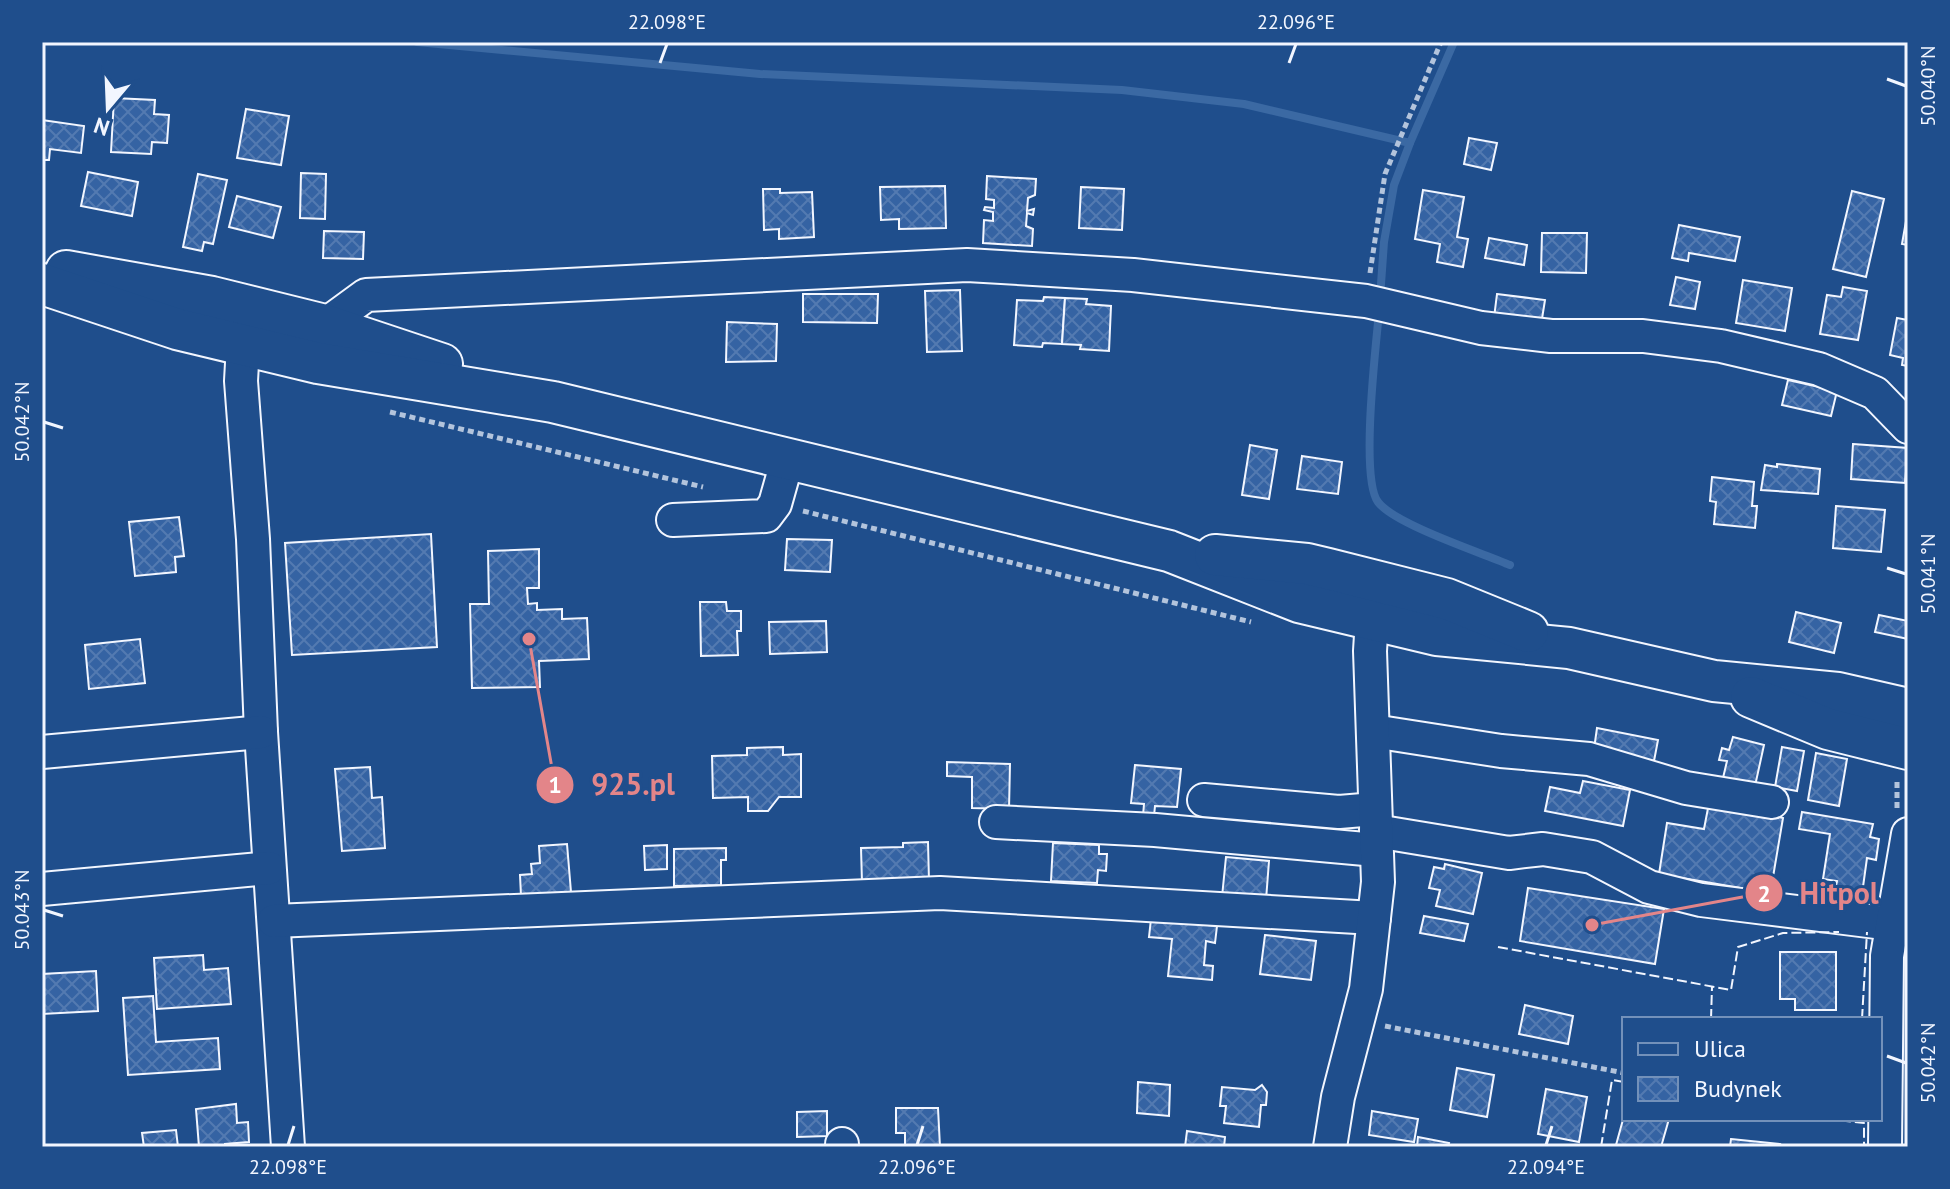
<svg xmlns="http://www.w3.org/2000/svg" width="1950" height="1189" viewBox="0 0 1950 1189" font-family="'PT Sans',sans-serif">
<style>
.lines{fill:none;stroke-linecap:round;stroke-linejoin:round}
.stream{stroke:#3b69a3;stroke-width:8}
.building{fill:url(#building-cross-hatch);stroke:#f2f6ff;stroke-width:2}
.minor-casing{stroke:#f2f6ff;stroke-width:36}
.major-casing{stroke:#f2f6ff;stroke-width:44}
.path{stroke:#b3c4dc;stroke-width:5;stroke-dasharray:6 4;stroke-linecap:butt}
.minor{stroke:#1f4e8c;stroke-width:32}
.major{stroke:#1f4e8c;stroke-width:40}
.fence{stroke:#f2f6ff;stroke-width:2;stroke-dasharray:10 4;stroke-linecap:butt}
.ticks{fill:none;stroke:#f2f6ff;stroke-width:3}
.leader{fill:none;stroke:#e38589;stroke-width:3}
.callout-dot{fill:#e38589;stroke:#1f4e8c;stroke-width:3}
.mark-label{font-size:24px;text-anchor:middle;font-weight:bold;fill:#fff}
.callout-label{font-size:30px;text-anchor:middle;font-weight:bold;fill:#e38589;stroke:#1f4e8c;stroke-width:6;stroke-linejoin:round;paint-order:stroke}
.neatline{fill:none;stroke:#f2f6ff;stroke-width:3}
.ticks-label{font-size:20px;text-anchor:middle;fill:#f2f6ff}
</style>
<defs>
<pattern id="building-cross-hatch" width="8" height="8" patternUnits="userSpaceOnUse" patternTransform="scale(2)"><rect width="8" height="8" fill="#3563a3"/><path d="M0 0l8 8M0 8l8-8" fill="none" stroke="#537ab1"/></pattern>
</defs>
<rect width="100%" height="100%" fill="#1f4e8c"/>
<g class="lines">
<g class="stream">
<polyline points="417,42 760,74 1122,90 1244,104 1410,143 1454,42"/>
<polyline points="1380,298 1384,242 1394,185 1410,143"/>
<path d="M 1379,312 C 1376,346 1360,478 1378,502 C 1394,524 1482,553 1510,565"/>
</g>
</g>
<g class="building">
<polygon points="114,98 155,100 154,114 169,115 167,143 152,142 151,154 111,152"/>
<polygon points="246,109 289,116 281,165 237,158"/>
<polygon points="42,120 84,126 81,153 50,149 49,160 42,160"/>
<polygon points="1469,138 1497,143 1491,170 1464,164"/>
<polygon points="88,172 138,182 132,216 81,206"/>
<polygon points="301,173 326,174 325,219 300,218"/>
<polygon points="198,174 227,180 213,244 204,242 202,251 183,247"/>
<polygon points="987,176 1036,179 1035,195 1028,198 1027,211 1034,209 1033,215 1027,213 1026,226 1033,229 1032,246 983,243 984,220 993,221 993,212 984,210 985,207 994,208 994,200 986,199"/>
<polygon points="945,186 946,228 899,229 899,219 881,220 880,187"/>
<polygon points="1081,187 1124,189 1122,230 1079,228"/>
<polygon points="763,189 780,189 780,193 812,192 814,237 779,239 779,229 764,230"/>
<polygon points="1423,190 1464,197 1457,237 1468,239 1463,267 1437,262 1440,244 1415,239"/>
<polygon points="1852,191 1884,199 1866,277 1833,269"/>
<polygon points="237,196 281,207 273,238 229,227"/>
<polygon points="1908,210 1908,245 1902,244"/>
<polygon points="1679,225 1740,237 1735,261 1689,253 1688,261 1672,258"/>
<polygon points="324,231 364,232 363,259 323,258"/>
<polygon points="1542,233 1587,233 1586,273 1541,272"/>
<polygon points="1489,238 1527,245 1524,265 1485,258"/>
<polygon points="1676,277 1700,282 1695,309 1670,305"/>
<polygon points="1743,280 1792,288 1785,331 1736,323"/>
<polygon points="1843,287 1867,291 1858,340 1820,334 1827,295 1841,297"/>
<polygon points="960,290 962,351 927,352 925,291"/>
<polygon points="803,294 878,294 877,323 803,322"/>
<polygon points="1497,294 1545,300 1541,325 1494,318"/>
<polygon points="1044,297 1065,298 1062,344 1043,343 1042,347 1014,345 1017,300 1043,301"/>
<polygon points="1065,298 1087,299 1086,304 1111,306 1109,351 1080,349 1081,345 1062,344"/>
<polygon points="1897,318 1908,320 1908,366 1902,365 1903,358 1890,355"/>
<polygon points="727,322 777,324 776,361 726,362"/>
<polygon points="1788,380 1837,391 1831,416 1782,405"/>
<polygon points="1853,444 1908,448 1905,483 1851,479"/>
<polygon points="1250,445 1277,450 1269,499 1242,495"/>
<polygon points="1302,456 1342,462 1338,494 1297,489"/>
<polygon points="1777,464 1820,469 1818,494 1761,490 1765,465 1777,467"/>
<polygon points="1712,477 1754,482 1752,506 1757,506 1755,528 1714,524 1716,502 1710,501"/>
<polygon points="1836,506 1885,510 1881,552 1833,548"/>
<polygon points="179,517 184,556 175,557 176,572 135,576 129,522"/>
<polygon points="431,534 437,647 292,655 285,543"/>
<polygon points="787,539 832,540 830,572 785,570"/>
<polygon points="539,549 539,588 527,588 528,604 537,603 537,610 562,609 562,619 587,618 589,659 539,661 540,687 472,688 470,604 489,604 488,551"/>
<polygon points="700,602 726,602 727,611 741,611 741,631 737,631 738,655 701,656"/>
<polygon points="1796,612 1841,623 1834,653 1789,642"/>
<polygon points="1879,615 1908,621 1908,639 1875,632"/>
<polygon points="826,621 827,652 770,654 769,622"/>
<polygon points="140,639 145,683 89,689 85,645"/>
<polygon points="1597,728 1658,740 1654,761 1594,749"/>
<polygon points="1733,737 1764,745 1755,786 1723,778 1727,761 1719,760 1722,748 1729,750"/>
<polygon points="783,747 783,755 801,754 801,797 779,797 768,811 748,811 748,797 713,798 712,756 747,755 747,748"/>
<polygon points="1782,747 1804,751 1797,791 1775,787"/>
<polygon points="1816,753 1847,759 1839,806 1808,800"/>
<polygon points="947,762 1010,764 1009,809 972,808 972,777 947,776"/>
<polygon points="1135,765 1181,769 1177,807 1155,806 1154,816 1143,816 1144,804 1131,803"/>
<polygon points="370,767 372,798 382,797 385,848 342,851 335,769"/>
<polygon points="1583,781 1630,790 1623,826 1545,811 1550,787 1580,793"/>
<polygon points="1709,803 1783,818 1772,883 1760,882 1758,891 1659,874 1667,823 1704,829"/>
<polygon points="1802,812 1873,824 1870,837 1879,839 1876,860 1867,858 1862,894 1835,890 1837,881 1823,879 1830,834 1799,829"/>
<polygon points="928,842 929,881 862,883 861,848 903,847 903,843"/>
<polygon points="1053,843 1099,845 1099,854 1107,854 1106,871 1098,870 1097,883 1051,881"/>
<polygon points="567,844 571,892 521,896 520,875 532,874 531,864 540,863 539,846"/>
<polygon points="667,845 667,869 645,870 644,846"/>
<polygon points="726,848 726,860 721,860 721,885 674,886 674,849"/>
<polygon points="1226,857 1269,861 1266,900 1222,897"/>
<polygon points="1445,864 1482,873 1473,914 1436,906 1440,890 1429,888 1434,867 1444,869"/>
<polygon points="1528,888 1664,909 1655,964 1520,941"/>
<polygon points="1424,916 1468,924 1464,941 1420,933"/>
<polygon points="1151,919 1217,926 1215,943 1206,941 1204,965 1213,966 1212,980 1168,976 1172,939 1149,937"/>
<polygon points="1265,935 1316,941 1311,980 1260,974"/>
<polygon points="1780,952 1836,952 1836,1010 1795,1010 1795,999 1780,999"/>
<polygon points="203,955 204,970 228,968 231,1004 157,1009 154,958"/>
<polygon points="96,971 98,1011 42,1014 42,974"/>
<polygon points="153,996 156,1042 218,1038 220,1069 128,1075 123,998"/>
<polygon points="1525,1005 1573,1016 1568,1044 1519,1034"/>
<polygon points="1457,1068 1494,1075 1487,1117 1450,1110"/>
<polygon points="1138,1082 1170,1085 1169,1116 1137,1113"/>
<polygon points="1262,1085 1267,1092 1266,1105 1261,1105 1259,1127 1224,1123 1226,1106 1220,1106 1222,1087 1255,1090"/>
<polygon points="1546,1089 1587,1097 1579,1142 1538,1134"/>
<polygon points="236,1104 237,1123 248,1122 249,1142 225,1144 225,1147 199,1147 196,1109"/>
<polygon points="896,1108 938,1108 940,1147 905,1147 905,1133 896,1133"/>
<polygon points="827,1111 827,1136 797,1137 797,1112"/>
<polygon points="1372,1111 1418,1119 1414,1142 1369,1135"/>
<polygon points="1624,1116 1624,1119 1669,1119 1661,1147 1616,1145"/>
<polygon points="176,1130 178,1147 144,1147 142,1133"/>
<polygon points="1187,1131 1225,1137 1224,1147 1185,1147"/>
<polygon points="1418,1137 1449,1143 1448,1147 1417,1147"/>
<polygon points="1731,1139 1780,1144 1779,1147 1730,1147"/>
</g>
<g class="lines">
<g class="minor-casing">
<g id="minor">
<polyline points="325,325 366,295 967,265 1133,275 1366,301 1481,328 1551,336 1643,336 1721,346 1819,369 1875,393 1908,427"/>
<polyline points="235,326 243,345 241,381 253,539 261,732 288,1147"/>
<polyline points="673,520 766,516 775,504 788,458"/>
<polyline points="1373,731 1501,751 1589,759 1686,788 1772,802"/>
<polyline points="42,752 261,732"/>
<polyline points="1204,800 1339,812 1375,809"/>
<polyline points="996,822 1155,830 1376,850"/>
<polyline points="1376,831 1509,853 1543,849 1592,857 1649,887 1701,900 1892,924"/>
<polyline points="42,889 269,868"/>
<polyline points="274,921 940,893 1374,918"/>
<polyline points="842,1144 842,1147"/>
<polyline points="1330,1147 1338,1097 1366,989 1378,882 1370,651 1372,619 1358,600"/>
<polyline points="1885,1147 1887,956 1908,834"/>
</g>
</g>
<g class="major-casing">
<g id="major">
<polyline points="66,271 212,297 325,325 442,364"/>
<polyline points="42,284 177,329 318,363 553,402 1169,551 1299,602 1437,635 1569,648 1714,681 1838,693 1908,709"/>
<polyline points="1215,555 1307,564 1328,569 1447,599 1528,632"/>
<polyline points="1751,697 1828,729 1908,749"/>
</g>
</g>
<g class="path">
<polyline points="1370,273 1385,174 1441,42"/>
<polyline points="390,412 703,487"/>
<polyline points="803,511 1251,622"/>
<polyline points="1897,808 1897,779"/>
<polyline points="1385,1026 1624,1073"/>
</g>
<use href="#minor" class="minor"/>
<use href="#major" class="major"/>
<g class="fence">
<polyline points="1498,947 1731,990 1738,947 1783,933 1839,932"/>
<polyline points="1711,1019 1712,987"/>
<polyline points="1862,1019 1867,932"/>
<polyline points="1827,1119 1864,1123 1864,1147"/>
<polyline points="1601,1147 1612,1080 1624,1082"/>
</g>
</g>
<path class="ticks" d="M 660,63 L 667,44M 1289,63 L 1296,44M 1887,79 L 1906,86M 44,422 L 63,428M 1887,568 L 1906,574M 44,910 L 63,916M 1887,1056 L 1906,1063M 288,1145 L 294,1126M 917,1145 L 923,1126M 1546,1145 L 1552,1126"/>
<path class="leader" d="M529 639L555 785M1592 925L1764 893"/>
<g class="callout-dot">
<circle cx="529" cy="639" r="8"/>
<circle cx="1592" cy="925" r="8"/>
<circle cx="555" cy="785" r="20"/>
<circle cx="1764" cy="893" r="20"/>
</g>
<g class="mark-label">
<text x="555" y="793">1</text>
<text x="1764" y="902">2</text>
</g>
<g class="callout-label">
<text x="633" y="795">925.pl</text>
<text x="1839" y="904">Hitpol</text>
</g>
<rect width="1950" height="1189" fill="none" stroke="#1f4e8c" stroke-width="88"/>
<rect x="1622" y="1017" width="260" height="104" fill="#1f4e8c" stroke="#7391ba" stroke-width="2"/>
<rect x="1638" y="1043" width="40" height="12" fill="#1f4e8c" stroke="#7391ba" stroke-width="2"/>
<text x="1694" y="1057" font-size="24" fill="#f2f6ff">Ulica</text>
<rect x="1638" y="1077" width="40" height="24" fill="url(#building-cross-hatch)" stroke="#7391ba" stroke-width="2"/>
<text x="1694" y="1097" font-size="24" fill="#f2f6ff">Budynek</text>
<g transform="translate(108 108) rotate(199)" stroke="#1f4e8c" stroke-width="6" paint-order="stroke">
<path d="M0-6L14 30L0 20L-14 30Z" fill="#f2f6ff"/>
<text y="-12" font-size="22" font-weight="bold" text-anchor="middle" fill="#f2f6ff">N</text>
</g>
<rect x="44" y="44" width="1862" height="1101" class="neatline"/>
<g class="ticks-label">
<text x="667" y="29">22.098°E</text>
<text x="1296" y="29">22.096°E</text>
<text transform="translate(1928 86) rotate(-90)" y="7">50.040°N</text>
<text transform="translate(22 422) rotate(-90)" y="7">50.042°N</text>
<text transform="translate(1928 574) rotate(-90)" y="7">50.041°N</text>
<text transform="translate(22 910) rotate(-90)" y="7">50.043°N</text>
<text transform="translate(1928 1063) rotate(-90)" y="7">50.042°N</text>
<text x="288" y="1174">22.098°E</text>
<text x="917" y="1174">22.096°E</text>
<text x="1546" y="1174">22.094°E</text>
</g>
</svg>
